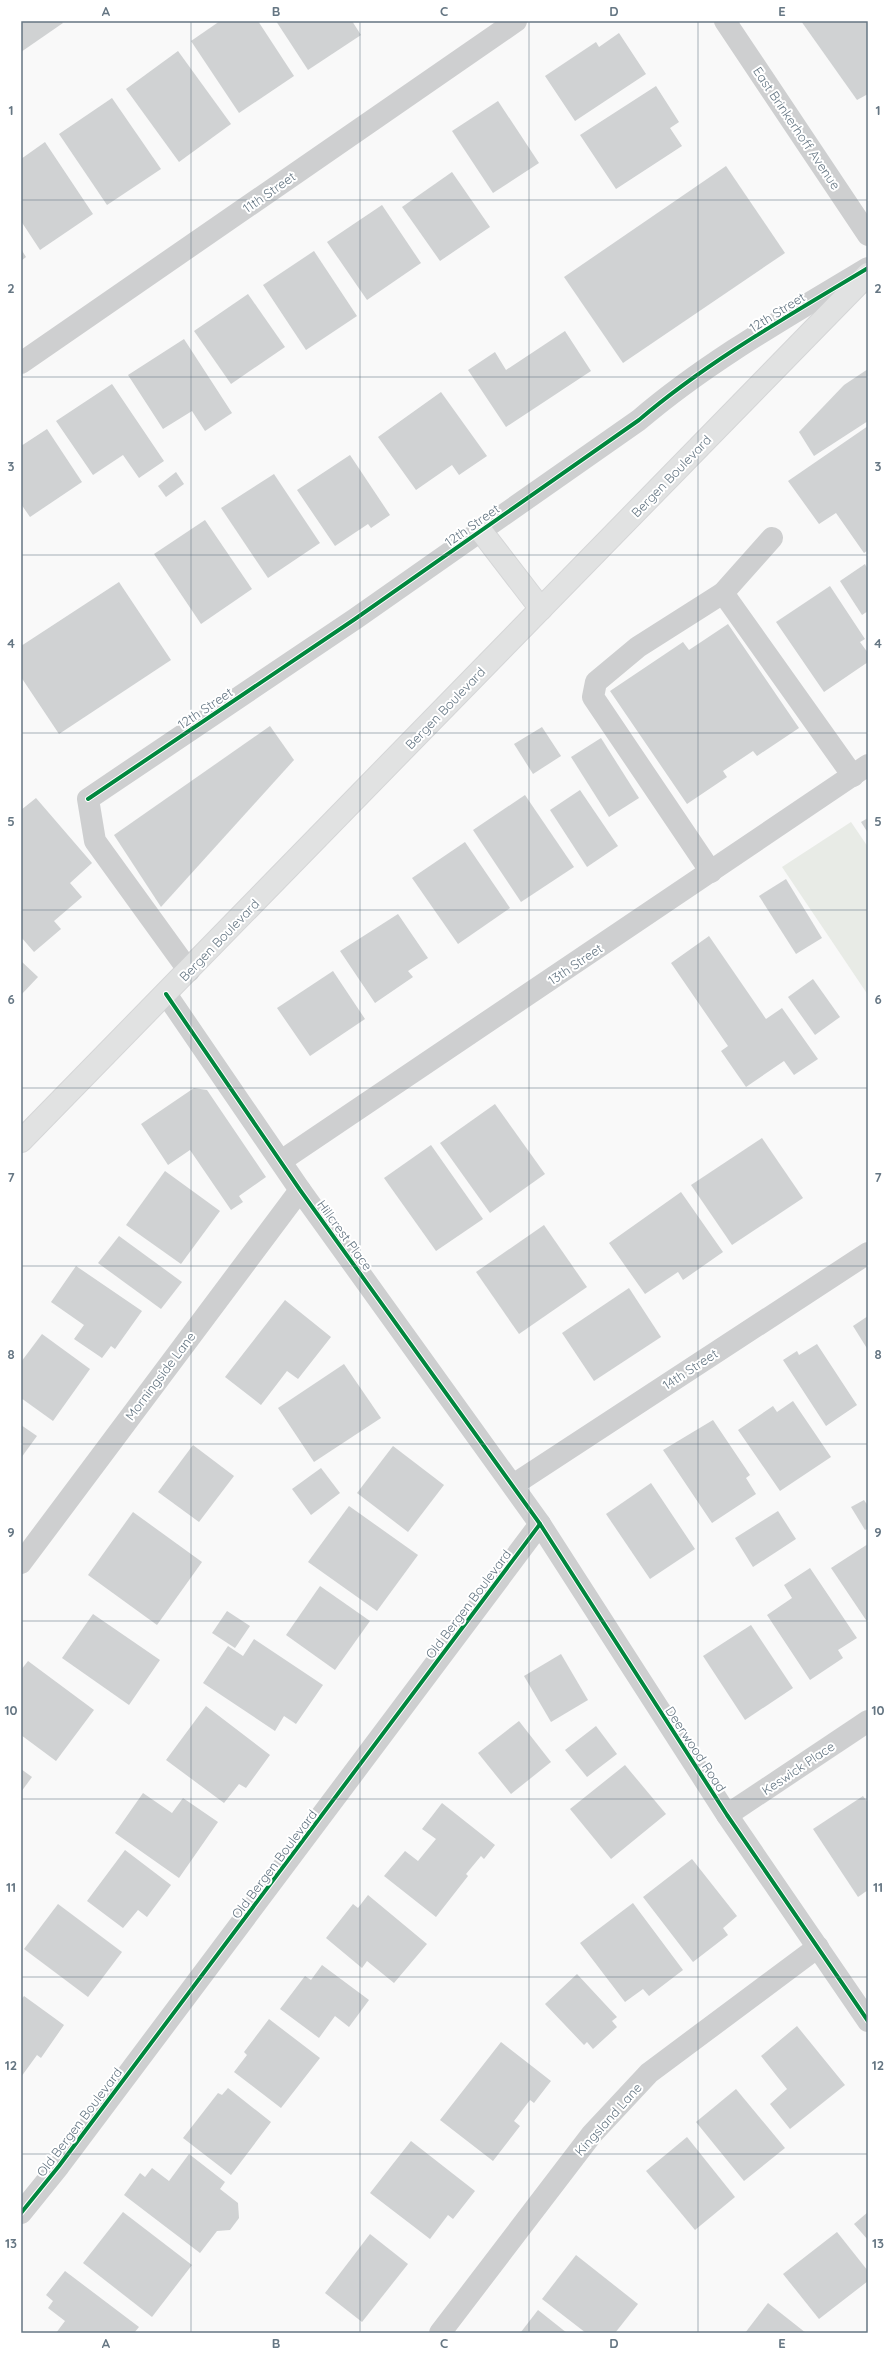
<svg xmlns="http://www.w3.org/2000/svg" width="889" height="2354" viewBox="0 0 889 2354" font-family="Quicksand,sans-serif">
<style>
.green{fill:#e8ebe6}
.building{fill:#d0d2d3}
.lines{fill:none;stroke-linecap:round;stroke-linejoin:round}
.major-casing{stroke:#d5d6d7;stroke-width:24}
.minor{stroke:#cecfd0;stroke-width:22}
.major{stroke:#e1e2e2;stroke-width:22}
.cycleway-casing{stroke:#fff;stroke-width:6}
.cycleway{stroke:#00873e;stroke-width:4}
.grid{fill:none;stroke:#657683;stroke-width:1;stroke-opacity:0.55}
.labels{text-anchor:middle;stroke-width:4;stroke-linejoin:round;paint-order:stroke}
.street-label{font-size:13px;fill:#657683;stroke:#fff}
.neatline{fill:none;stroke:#657683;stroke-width:1.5}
.grid-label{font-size:13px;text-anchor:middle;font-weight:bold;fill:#657683}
</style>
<rect width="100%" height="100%" fill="#f9f9f9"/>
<polygon class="green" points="851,822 868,847 868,995 782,867"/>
<g class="building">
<polygon points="21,21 61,21 63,23 21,52"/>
<polygon points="220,21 258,21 294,76 239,113 191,41"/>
<polygon points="276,21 352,21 361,35 308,70"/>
<polygon points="801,21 868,21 868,94 857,100"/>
<polygon points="619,33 646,74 575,121 545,76 596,42 599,47"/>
<polygon points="178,51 231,124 179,162 126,89"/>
<polygon points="656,86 679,122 670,128 682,146 616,189 580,135"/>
<polygon points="112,98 161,169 107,205 59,134"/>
<polygon points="498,101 539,163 493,193 452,131"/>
<polygon points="45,142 93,214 40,250 21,221 21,159"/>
<polygon points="726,166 785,253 623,363 564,277"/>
<polygon points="452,172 490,227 440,261 402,207"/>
<polygon points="382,205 421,263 367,300 327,242"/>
<polygon points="21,249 26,257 21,261"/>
<polygon points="314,251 357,316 306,350 263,285"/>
<polygon points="248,294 285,347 231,384 194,331"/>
<polygon points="565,331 591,371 506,427 468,370 495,352 506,370"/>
<polygon points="184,339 232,413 205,431 192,411 163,429 128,375"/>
<polygon points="868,369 868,421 814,456 799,432 844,385"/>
<polygon points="112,384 164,461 139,478 123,455 93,475 56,421"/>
<polygon points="441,392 487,456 459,475 452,465 416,490 378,437"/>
<polygon points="868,426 868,550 864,553 836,513 819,524 788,481"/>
<polygon points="47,429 82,482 30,517 21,504 21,446"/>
<polygon points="350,455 390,515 371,528 368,524 335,546 297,490"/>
<polygon points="176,472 184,484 166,497 158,486"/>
<polygon points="274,474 320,543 268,578 221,508"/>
<polygon points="205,520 252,589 201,624 154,554"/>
<polygon points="865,564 868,570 868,611 862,615 840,581"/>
<polygon points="119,582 171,660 59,734 21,677 21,646"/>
<polygon points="830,586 865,639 860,642 868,653 868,662 824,692 776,622"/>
<polygon points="728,624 799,728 757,756 753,751 723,771 727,777 687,804 610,691 683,642 689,650"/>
<polygon points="270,726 294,760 161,907 114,835"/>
<polygon points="542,727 561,756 533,774 514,744"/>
<polygon points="601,738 639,798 609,817 571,757"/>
<polygon points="580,790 618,846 587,867 550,810"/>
<polygon points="525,795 574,867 521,902 473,830"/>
<polygon points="36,798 92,863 70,883 82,897 54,921 61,929 34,952 21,937 21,810"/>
<polygon points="868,818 868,833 861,822"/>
<polygon points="465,842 510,908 458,944 412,878"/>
<polygon points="786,879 822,938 796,954 759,896"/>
<polygon points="398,914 428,958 408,971 413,977 375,1003 340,951"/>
<polygon points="709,936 766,1019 782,1008 818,1059 794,1075 784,1061 746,1087 721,1051 728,1046 671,963"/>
<polygon points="21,961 38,977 21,995"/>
<polygon points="333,971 365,1019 310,1056 277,1008"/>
<polygon points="813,979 840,1017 815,1035 788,997"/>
<polygon points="194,1088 207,1090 266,1177 239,1196 243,1202 231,1210 190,1150 168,1165 141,1124"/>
<polygon points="495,1104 545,1174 490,1213 440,1143"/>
<polygon points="762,1138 803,1198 732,1245 691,1185"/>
<polygon points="431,1145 483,1219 436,1251 384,1178"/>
<polygon points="165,1171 220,1211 181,1264 126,1225"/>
<polygon points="681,1192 723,1252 683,1280 678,1272 645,1294 609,1243"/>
<polygon points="544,1225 587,1287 519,1334 476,1272"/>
<polygon points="119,1236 182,1282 161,1309 98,1263"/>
<polygon points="76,1266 142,1311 115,1349 111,1346 102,1358 74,1339 84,1325 51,1302"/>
<polygon points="629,1288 661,1337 594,1381 562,1333"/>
<polygon points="285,1300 331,1337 298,1379 287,1371 261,1405 225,1377"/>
<polygon points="868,1316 868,1350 853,1326"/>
<polygon points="42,1334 90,1369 53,1421 21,1398 21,1362"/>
<polygon points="817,1344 857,1405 826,1426 783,1360 797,1351 799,1355"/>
<polygon points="344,1364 381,1418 314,1462 278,1408"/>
<polygon points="793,1401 831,1457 780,1491 738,1430 773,1406 777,1412"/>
<polygon points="713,1420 750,1475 746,1478 756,1494 712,1523 663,1450"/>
<polygon points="21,1425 37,1436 21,1458"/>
<polygon points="193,1445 234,1476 199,1522 158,1492"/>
<polygon points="393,1446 444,1485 408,1532 357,1493"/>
<polygon points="321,1468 340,1493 311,1515 292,1489"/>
<polygon points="651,1483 695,1549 650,1579 606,1514"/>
<polygon points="864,1500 868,1506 868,1528 865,1530 851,1507"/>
<polygon points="349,1506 418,1555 377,1611 308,1562"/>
<polygon points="778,1511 796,1539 753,1567 735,1538"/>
<polygon points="133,1512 202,1562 157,1625 88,1575"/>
<polygon points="868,1544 868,1623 831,1568"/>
<polygon points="810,1568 857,1638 838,1650 843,1658 810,1680 767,1615 792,1598 784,1585"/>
<polygon points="320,1586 370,1621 335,1670 286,1635"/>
<polygon points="227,1611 250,1626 235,1648 212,1633"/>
<polygon points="93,1614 160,1660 129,1705 62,1658"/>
<polygon points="751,1625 793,1688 745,1720 703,1656"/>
<polygon points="254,1639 323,1685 296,1724 284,1716 275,1731 203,1683 228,1646 243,1656"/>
<polygon points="561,1654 588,1700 551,1722 524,1676"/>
<polygon points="28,1661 94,1710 56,1761 21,1735 21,1670"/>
<polygon points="206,1706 270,1755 246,1788 239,1784 224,1803 166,1760"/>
<polygon points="519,1721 551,1762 511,1794 478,1753"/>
<polygon points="596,1726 617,1754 587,1777 565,1750"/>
<polygon points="625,1765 666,1814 611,1859 570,1809"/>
<polygon points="21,1769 32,1777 21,1792"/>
<polygon points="143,1793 172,1813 183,1798 218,1822 179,1878 115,1833"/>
<polygon points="863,1796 868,1803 868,1890 858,1897 813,1829"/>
<polygon points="442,1803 495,1845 484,1859 481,1856 466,1874 468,1876 436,1917 384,1876 405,1851 418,1861 436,1839 422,1829"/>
<polygon points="125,1850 171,1885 147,1917 138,1910 123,1928 87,1901"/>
<polygon points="692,1859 737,1916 723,1928 728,1935 693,1962 643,1897"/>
<polygon points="368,1895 427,1944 394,1983 367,1961 362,1968 326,1938 353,1904 358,1908"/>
<polygon points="633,1903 683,1970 649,1996 643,1989 625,2002 580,1943"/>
<polygon points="58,1904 122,1952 88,1997 24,1949"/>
<polygon points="322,1965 369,2000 349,2027 335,2016 319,2038 280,2009 305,1976 311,1980"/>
<polygon points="577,1974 617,2017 612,2021 617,2027 593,2049 587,2042 584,2045 545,2004"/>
<polygon points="24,1996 64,2025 41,2058 37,2055 21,2077 21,2000"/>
<polygon points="269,2019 320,2058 281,2108 234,2072 247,2055 244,2052"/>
<polygon points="797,2026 845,2085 790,2129 770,2104 787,2089 761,2056"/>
<polygon points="501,2042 551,2081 534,2103 530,2100 514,2121 520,2126 493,2161 440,2120"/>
<polygon points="228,2088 271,2122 231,2175 183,2138 218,2093 222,2095"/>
<polygon points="736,2089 785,2148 744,2181 696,2122"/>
<polygon points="687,2137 735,2197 695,2230 646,2171"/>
<polygon points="411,2141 475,2191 453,2219 448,2215 430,2239 370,2193"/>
<polygon points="189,2154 225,2182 220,2189 238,2203 239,2218 230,2230 217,2231 200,2253 124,2195 140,2173 145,2177 152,2168 169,2181"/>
<polygon points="123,2212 192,2265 152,2317 83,2263"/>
<polygon points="868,2212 868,2240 854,2224"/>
<polygon points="837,2232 868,2271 868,2281 819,2319 783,2274"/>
<polygon points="370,2234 408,2264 362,2322 325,2293"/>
<polygon points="576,2255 638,2304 615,2333 586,2333 542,2299"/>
<polygon points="65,2271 139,2327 134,2333 56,2333 65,2321 48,2308 53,2301 46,2295"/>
<polygon points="768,2303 806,2333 745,2333"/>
<polygon points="538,2310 567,2333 521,2332"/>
</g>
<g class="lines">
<g class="major-casing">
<g id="major">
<polyline points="481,531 541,609"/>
<polyline points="21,1141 868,274"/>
</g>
</g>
<g class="minor">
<polyline points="725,21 868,235"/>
<polyline points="21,363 516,21"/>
<polyline points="723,593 772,538"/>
<polyline points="711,872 593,697 596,682 638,647 723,593 853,776"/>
<path d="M 189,971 L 95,841 L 88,799 L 355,619 L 639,420 C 708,361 790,315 868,268"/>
<polyline points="166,994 300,1190 540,1524 727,1815 868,2021"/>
<polyline points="281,1161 868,765"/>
<polyline points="513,1485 868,1253"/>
<polyline points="21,1563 300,1190"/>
<polyline points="727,1815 868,1721"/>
<polyline points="21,2213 59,2166 540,1524"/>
<polyline points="440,2333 592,2134 649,2073 818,1947"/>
</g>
<use href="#major" class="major"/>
<g class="cycleway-casing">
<g id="cycleway">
<path d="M 88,799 L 355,619 L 639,420 C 708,361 790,315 868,268"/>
<polyline points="166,994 300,1190 540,1524 727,1815 868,2021"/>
<polyline points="21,2213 59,2166 540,1524"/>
</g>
</g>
<use href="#cycleway" class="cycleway"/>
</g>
<path class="grid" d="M 191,21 L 191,2333M 360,21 L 360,2333M 529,21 L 529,2333M 698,21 L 698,2333M 21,200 L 868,200M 21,377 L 868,377M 21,555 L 868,555M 21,733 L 868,733M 21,910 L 868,910M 21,1088 L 868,1088M 21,1266 L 868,1266M 21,1444 L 868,1444M 21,1621 L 868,1621M 21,1799 L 868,1799M 21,1977 L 868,1977M 21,2154 L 868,2154"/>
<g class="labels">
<g class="street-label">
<text transform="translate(797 128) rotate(56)" y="5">East Brinkerhoff Avenue</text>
<text transform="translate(269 192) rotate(-35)" y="5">11th Street</text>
<text transform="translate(777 312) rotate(-32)" y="5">12th Street</text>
<text transform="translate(671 476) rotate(-46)" y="5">Bergen Boulevard</text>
<text transform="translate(472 525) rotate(-35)" y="5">12th Street</text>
<text transform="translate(205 708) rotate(-34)" y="5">12th Street</text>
<text transform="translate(445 708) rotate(-46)" y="5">Bergen Boulevard</text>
<text transform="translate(219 940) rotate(-46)" y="5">Bergen Boulevard</text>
<text transform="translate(575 964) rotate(-34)" y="5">13th Street</text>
<text transform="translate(345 1235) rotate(54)" y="5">Hillcrest Place</text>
<text transform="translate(690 1369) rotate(-33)" y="5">14th Street</text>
<text transform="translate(160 1376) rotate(-53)" y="5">Morningside Lane</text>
<text transform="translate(468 1604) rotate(-53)" y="5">Old Bergen Boulevard</text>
<text transform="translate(696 1749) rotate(57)" y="5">Deerwood Road</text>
<text transform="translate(798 1768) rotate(-34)" y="5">Keswick Place</text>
<text transform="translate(274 1864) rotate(-53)" y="5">Old Bergen Boulevard</text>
<text transform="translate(608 2119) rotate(-48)" y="5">Kingsland Lane</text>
<text transform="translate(79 2122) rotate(-53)" y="5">Old Bergen Boulevard</text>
</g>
</g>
<rect width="889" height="2354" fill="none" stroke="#ffffff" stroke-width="44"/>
<rect x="22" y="22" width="845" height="2310" class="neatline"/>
<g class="grid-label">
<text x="106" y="16">A</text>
<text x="276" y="16">B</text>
<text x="444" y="16">C</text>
<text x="614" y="16">D</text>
<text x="782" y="16">E</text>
<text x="11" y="115">1</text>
<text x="878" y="115">1</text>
<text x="11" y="293">2</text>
<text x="878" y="293">2</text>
<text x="11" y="471">3</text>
<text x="878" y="471">3</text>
<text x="11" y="648">4</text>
<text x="878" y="648">4</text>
<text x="11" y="826">5</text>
<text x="878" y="826">5</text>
<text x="11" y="1004">6</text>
<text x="878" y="1004">6</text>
<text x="11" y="1182">7</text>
<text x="878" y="1182">7</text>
<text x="11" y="1359">8</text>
<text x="878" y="1359">8</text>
<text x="11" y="1537">9</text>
<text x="878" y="1537">9</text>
<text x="11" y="1715">10</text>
<text x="878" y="1715">10</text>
<text x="11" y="1892">11</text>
<text x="878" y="1892">11</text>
<text x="11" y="2070">12</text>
<text x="878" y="2070">12</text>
<text x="11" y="2248">13</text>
<text x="878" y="2248">13</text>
<text x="106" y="2348">A</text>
<text x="276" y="2348">B</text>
<text x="444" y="2348">C</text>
<text x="614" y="2348">D</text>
<text x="782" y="2348">E</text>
</g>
</svg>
